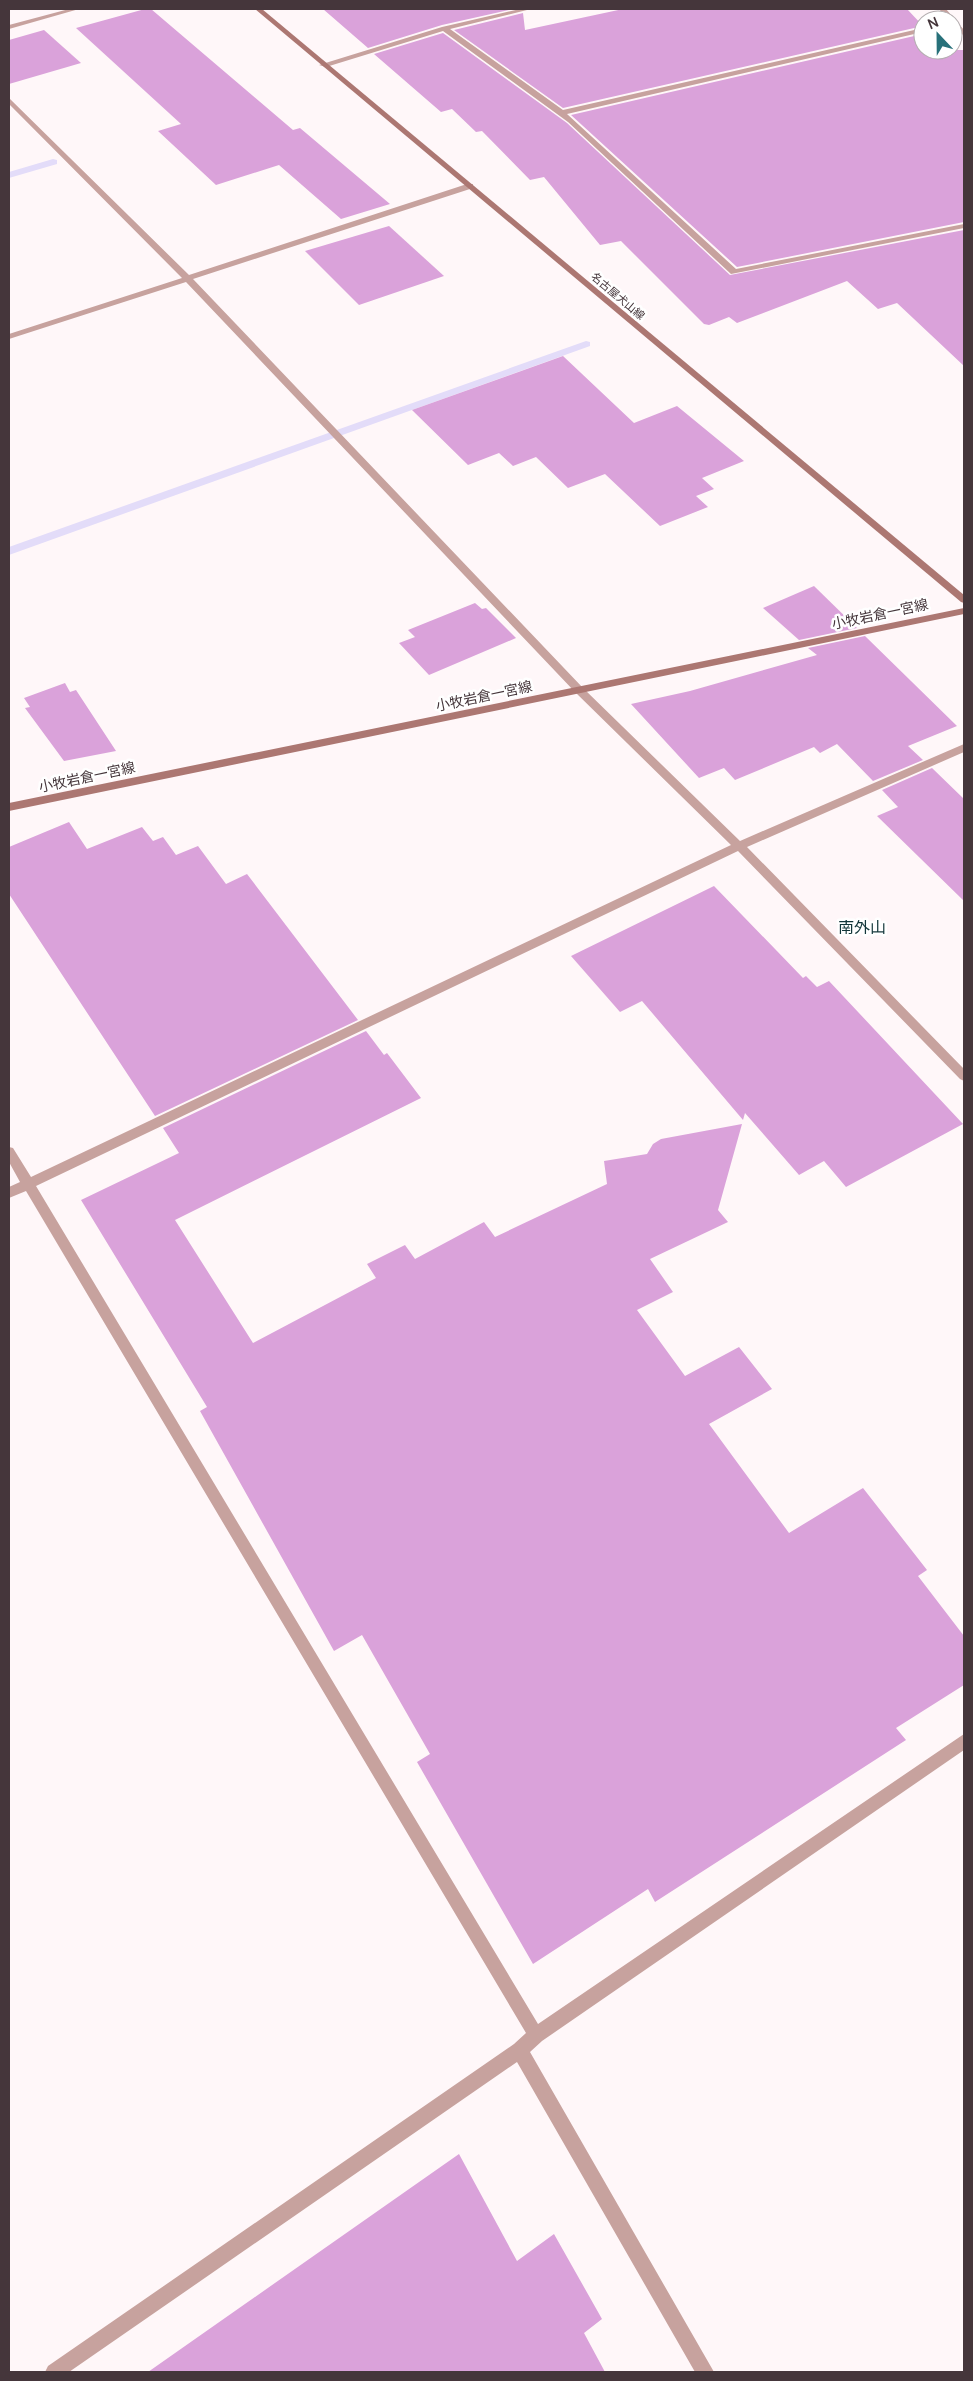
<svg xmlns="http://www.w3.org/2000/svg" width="973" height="2381" viewBox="0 0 973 2381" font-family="Manrope,'Noto Sans JP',sans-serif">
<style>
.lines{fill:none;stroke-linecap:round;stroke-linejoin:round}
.stream{fill:#e3dcf9;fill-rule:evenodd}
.building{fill:#daa2da}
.street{fill:#c7a29e;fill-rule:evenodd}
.secondary{fill:#ac7772;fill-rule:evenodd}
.labels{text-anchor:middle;stroke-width:5;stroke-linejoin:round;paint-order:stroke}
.far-street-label{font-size:11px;fill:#45363b;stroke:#fff}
.street-label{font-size:14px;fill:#45363b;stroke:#fff}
.quarter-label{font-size:16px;fill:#13363a;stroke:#fff}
</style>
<rect width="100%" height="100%" fill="#fff7f9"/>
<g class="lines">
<g class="stream">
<polygon points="53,159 57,160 57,164 9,178 9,172"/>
<polygon points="586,341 590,342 590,346 9,555 9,547"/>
</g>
</g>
<g class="building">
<polygon points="145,9 151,9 293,130 300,128 390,204 341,219 279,165 216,185 158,131 181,124 76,28"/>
<polygon points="323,9 513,9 442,25 368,48"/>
<polygon points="623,9 907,9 923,26 563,108 454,30 523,13 525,30"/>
<polygon points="44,30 81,63 9,84 9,40"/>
<polygon points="443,33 567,123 730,275 964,230 964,366 897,303 878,309 847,281 737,323 729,317 709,325 704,324 621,241 600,245 544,177 530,180 482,131 476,132 452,109 441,112 374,54"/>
<polygon points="923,34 923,50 964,50 964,222 737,267 571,115"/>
<polygon points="389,226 444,276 359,305 305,251"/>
<polygon points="563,356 634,423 677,406 744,461 702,478 714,489 696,496 708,507 660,526 605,474 568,488 536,457 513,466 499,453 468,465 412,410"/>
<polygon points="814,586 857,628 799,640 763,608"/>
<polygon points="475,603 482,609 486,608 516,638 429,675 399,643 415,637 408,630"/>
<polygon points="865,636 957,726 908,746 923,760 873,781 837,744 820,753 814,747 735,780 724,768 699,778 631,704 690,691 817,655 808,648"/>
<polygon points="65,683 70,692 76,690 116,751 64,761 25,708 30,707 24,698"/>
<polygon points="932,768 964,799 964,901 877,816 898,807 882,790"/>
<polygon points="69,822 87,849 142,827 153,841 163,837 176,855 198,846 226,884 247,874 358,1020 155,1116 9,894 9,847"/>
<polygon points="714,886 803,978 806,976 817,987 829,981 963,1124 846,1187 824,1161 799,1175 745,1113 743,1120 642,1001 620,1012 571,956"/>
<polygon points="366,1031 384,1055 387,1053 421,1098 175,1220 253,1343 376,1278 367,1264 405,1245 415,1259 484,1222 495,1237 607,1184 604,1161 647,1154 653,1144 661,1139 742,1124 718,1210 728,1222 650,1259 673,1292 637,1310 685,1376 739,1347 772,1389 709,1424 789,1533 863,1488 927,1570 918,1576 964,1636 964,1685 896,1728 906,1740 655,1902 648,1889 533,1964 417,1762 430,1754 362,1635 334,1651 200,1411 207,1407 81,1200 179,1153 163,1128"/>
<polygon points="459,2154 517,2261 554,2234 602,2319 584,2333 605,2372 148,2372"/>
</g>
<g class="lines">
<g class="street">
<polygon points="69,9 79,9 9,29 9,25"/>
<polygon points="520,9 531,9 450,29 563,110 923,28 923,32 567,114 736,269 964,224 964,228 731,274 568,122 443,31 326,67 319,65 442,27"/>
<polygon points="939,9 946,9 964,30 964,36 953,25 953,20 948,20"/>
<polygon points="9,98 189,275 467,184 473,184 473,188 193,279 583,688 740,841 964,744 964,752 747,847 964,1069 964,1081 960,1079 738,851 36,1186 538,2024 964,1734 964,1750 542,2041 530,2052 714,2372 695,2372 517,2062 69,2372 45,2372 48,2366 514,2044 526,2033 26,1191 9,1198 9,1187 20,1182 9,1162 9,1147 13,1148 31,1177 731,845 575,692 186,282 9,339 9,334 182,278 9,104"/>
</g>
<g class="secondary">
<polygon points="255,9 262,9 964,595 964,603 961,602"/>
<polygon points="964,608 964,614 9,811 9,803"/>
</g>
</g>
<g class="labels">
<g class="far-street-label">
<text transform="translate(618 296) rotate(40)" y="4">名古屋犬山線</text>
</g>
<g class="street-label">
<text transform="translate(880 614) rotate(-12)" y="5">小牧岩倉一宮線</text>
<text transform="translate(484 696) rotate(-12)" y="5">小牧岩倉一宮線</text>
<text transform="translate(87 777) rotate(-12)" y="5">小牧岩倉一宮線</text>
</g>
<g class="quarter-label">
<text x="862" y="933">南外山</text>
</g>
</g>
<rect width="973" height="2381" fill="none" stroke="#45363b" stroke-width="20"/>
<g transform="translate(938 35) rotate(338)"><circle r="24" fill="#ffffff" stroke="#b5afb1"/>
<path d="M0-4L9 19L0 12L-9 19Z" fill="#28717a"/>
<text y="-8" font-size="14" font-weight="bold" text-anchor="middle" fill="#45363b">N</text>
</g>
</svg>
